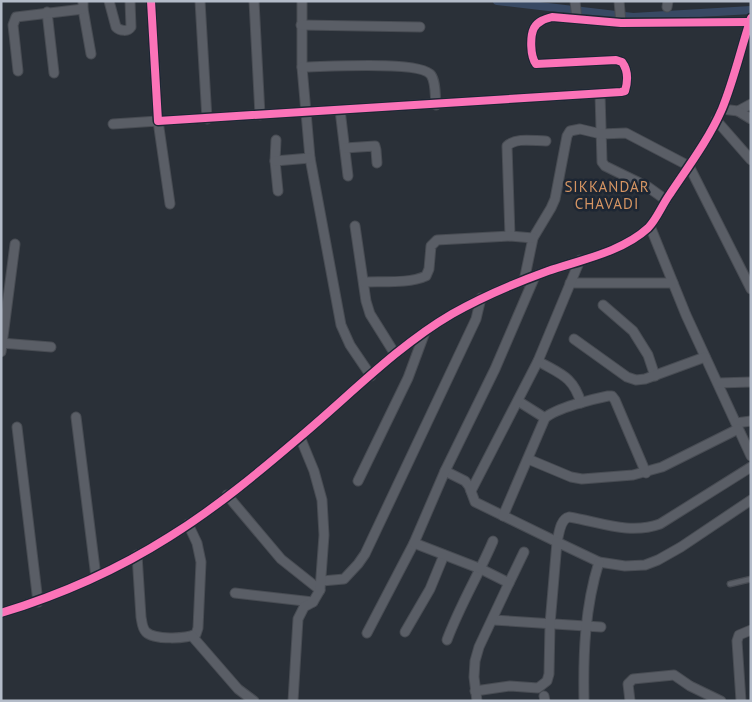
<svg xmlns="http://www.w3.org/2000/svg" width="752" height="702" viewBox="0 0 752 702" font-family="'PT Sans',sans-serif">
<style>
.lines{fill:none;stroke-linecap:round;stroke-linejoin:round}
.canal{stroke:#384963;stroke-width:8}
.service-casing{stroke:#484c53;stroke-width:7}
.minor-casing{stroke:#484c53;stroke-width:11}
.service{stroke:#5a5e66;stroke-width:4.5}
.minor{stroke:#5a5e66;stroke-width:9}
.cycleway-casing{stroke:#1d2633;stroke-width:11}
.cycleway{stroke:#fb73b8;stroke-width:8}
.labels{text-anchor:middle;stroke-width:5;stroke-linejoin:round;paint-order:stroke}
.neighbourhood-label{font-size:15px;letter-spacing:1px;fill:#d59563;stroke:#1d2633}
</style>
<rect width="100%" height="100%" fill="#2a3038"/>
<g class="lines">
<polyline class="canal" points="497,1 633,17 751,10"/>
<g class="service-casing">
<polyline id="service" points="730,584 751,579"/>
</g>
<g class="minor-casing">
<g id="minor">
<polyline points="83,1 83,9 91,54"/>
<path d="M 109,1 L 116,27 C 120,31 128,32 131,27 L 130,1"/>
<path d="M 151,1 L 158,121 L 621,92 L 625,91 C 628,81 628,70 622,62 L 616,60 L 536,64 C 530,56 530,36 534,28 C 538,21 545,19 552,17 L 621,23 L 750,22"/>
<polyline points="200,1 207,119"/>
<polyline points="254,1 260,115"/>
<polyline points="302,1 302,67 310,158 341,325 350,345 371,376"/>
<polyline points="575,1 577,19"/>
<polyline points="619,1 621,23"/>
<polyline points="667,7 668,1"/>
<polyline points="47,12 54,73"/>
<polyline points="301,25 420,27"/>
<path d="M 302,67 C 323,67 421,60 431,75 C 436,82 435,96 436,105"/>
<polyline points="18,71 13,25 16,17 83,9"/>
<polyline points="600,94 602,162 605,166 648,187 666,200"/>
<polyline points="722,109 738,111 751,104"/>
<polyline points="340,110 348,176"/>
<polyline points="738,111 751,119"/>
<polyline points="716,120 751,160"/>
<polyline points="113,124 158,121 170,204"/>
<polyline points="276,140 275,161 278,191"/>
<polyline points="345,148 375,146 376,150 377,163"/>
<polyline points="275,161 310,158"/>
<polyline points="355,226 366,301 370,314 395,354"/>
<polyline points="650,226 686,315 751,456"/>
<path d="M 510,236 L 507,146 C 516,137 534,141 546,141"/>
<polyline points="524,281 533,238 551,208 555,199 567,136 570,131 580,129 601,134 626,133 689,166 751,289"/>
<path d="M 364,282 C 383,281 408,284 426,276 L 429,269 L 431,246 L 437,240 L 510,236 L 533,238"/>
<polyline points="570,283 673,283"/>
<polyline points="603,305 633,331 648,355 655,376"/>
<polyline points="574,339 627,377 636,380 645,379 705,357"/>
<polyline points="1,343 51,347"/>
<polyline points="1,352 15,244"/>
<path d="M 538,361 C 560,374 573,376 581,403"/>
<polyline points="718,383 751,382"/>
<polyline points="518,401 545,418"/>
<polyline points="76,417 96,577"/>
<polyline points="736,423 751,421"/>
<polyline points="17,427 38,602"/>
<polyline points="528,459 571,477 582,479 633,475 662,467 738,429"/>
<path d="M 445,471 L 465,481 L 469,486 L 475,502 L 557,542 C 559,534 560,519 569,517 C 600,522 629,535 660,524 L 751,467"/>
<polyline points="358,481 408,378 425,332"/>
<polyline points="471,491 538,361 580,260"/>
<polyline points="227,495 281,559 320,590"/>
<path d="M 503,516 L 545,418 C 556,408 593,399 608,396 L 612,396 L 615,400 L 646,473"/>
<path d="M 137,555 L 141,617 C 142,622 142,628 146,632 C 154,640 186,639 196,634 L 198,628 L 201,562 L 197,543 L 188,524"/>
<polyline points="322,581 344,579 358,564 365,554 476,319 481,298"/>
<polyline points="509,583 524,552"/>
<polyline points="235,593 313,602"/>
<path d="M 1,613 C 60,595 117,570 169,537 C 216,508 259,472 300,437 C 349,396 397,346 452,314 C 482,297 515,283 548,271 C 580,260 622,252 648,228 C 657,219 662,205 670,194 C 688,167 709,139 722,109 C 734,80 741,48 751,18"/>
<polyline points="493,620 601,627"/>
<polyline points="405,632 430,589 444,555"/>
<polyline points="367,633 414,543"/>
<polyline points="192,636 238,689 254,701"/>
<path d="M 447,640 C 460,605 479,574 493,541"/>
<polyline points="475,691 510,686 538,688 547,681 549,674 550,624 557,542 599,562 625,566 645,565 658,560 681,547 751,500"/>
<polyline points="544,696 545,701"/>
<polyline points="293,701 298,619 304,607 313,602 320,590 324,535 322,500 314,471 300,437"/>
<polyline points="477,701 474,677 475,661 479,647 509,583 481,569 414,543 445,471 495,369 535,276"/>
<path d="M 584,701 C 583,653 585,607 599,562"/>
<polyline points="630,701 628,684 633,679 674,675 690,686 721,701"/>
<polyline points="741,701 737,641 739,635 751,630"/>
</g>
</g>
<use href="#service" class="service"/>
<use href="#minor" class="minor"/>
<g class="cycleway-casing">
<g id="cycleway">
<path d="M 151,1 L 158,121 L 621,92 L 625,91 C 628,81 628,70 622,62 L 616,60 L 536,64 C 530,56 530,36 534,28 C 538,21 545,19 552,17 L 621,23 L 750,22"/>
<path d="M 1,613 C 60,595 117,570 169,537 C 216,508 259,472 300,437 C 349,396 397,346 452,314 C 482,297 515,283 548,271 C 580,260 622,252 648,228 C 657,219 662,205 670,194 C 688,167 709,139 722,109 C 734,80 741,48 751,18"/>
</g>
</g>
<use href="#cycleway" class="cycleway"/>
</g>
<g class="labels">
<g class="neighbourhood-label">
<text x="607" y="192">SIKKANDAR<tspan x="607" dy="17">CHAVADI</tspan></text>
</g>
</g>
<rect width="752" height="702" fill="none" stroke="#b4bcc9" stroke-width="5"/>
</svg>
